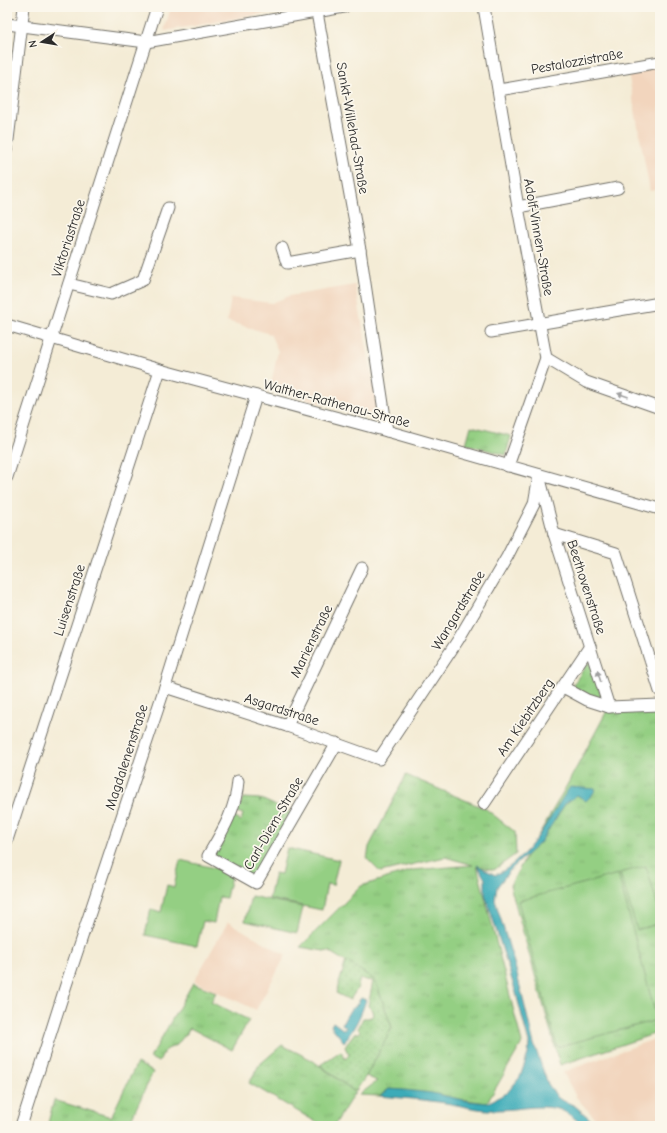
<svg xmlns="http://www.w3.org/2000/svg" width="667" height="1133" viewBox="0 0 667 1133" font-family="'Comic Neue',sans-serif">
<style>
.built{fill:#f2d5bd}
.grass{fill:url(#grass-tufts);stroke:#607d57}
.park{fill:url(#park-dots);stroke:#607d57}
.garden{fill:#94cf83;stroke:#607d57}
.water{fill:#3babb8;stroke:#336b72}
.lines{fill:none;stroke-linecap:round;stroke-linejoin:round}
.minor-casing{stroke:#716f67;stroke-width:13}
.minor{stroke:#fff;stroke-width:11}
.oneway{fill:#a0a0a0}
.labels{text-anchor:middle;stroke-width:3.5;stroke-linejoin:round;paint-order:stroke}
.street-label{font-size:14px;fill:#2b2b2b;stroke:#fbf7ec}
</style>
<defs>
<pattern id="grass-tufts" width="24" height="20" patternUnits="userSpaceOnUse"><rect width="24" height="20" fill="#94cf83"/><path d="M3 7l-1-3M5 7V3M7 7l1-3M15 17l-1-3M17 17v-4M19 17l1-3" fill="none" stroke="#80b271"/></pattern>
<pattern id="park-dots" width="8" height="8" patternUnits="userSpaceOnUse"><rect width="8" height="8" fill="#94cf83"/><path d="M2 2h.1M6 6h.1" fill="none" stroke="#80b271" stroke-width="1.8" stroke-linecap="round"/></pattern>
</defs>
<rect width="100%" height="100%" fill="#fbf7ec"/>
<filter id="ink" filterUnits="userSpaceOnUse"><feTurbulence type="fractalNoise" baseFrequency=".025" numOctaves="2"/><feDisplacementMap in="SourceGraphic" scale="8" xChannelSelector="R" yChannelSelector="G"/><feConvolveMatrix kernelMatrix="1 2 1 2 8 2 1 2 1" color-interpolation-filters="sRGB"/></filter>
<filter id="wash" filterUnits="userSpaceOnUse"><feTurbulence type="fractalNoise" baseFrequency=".012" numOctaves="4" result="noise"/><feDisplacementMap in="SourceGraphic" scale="16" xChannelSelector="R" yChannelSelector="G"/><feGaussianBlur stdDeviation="0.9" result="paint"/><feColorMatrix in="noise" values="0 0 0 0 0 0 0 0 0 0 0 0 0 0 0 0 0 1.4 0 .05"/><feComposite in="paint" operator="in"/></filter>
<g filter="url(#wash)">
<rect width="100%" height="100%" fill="#f4ecd6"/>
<g class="built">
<polygon points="171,7 273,7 274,12 164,31"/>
<polygon points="660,62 660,189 650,191 627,67"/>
<polygon points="355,285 379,413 373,418 270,389 278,351 270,334 227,321 231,298 272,303 289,296"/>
<polygon points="228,922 286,955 256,1010 194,981"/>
<polygon points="660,1037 660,1126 602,1126 576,1097 563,1072"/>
</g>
<g class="grass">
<polygon points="471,426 511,436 506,455 466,444"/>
<polygon points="589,661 603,700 577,690 573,685"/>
<polygon points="660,705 660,1032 560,1065 510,885 567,785 609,707"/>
<polygon points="406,775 486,809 515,832 516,854 494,870 477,866 522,1043 487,1103 389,1089 380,1096 359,1095 377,1081 366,1076 392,1028 375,980 330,952 300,947 361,886 413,870 473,865 445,857 380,872 367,859 369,847"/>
<polygon points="243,798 260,799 260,802 261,799 292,813 255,881 211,856 234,817 241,821 243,814 237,812"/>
<polygon points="193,983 216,992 211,1002 249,1020 232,1050 190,1028 177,1045 165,1050 159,1062 150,1058"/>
<polygon points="282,1045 312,1060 355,1092 334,1126 323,1126 249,1083 259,1065"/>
<polygon points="137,1063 153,1072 128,1126 67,1126 48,1123 54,1100 111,1117"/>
</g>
<polygon class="park" points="346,961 375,980 392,1028 366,1076 355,1092 320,1065 341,1051 345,1059 349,1055 345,1047 355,1032 358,1034 360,1031 358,1029 363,1018 368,1018 373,1016 372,1010 368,1006 373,981 360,979 357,989 350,1000 336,993"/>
<g class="garden">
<polygon points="287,848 339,860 333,885 327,884 322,910 269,899 275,873 281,874"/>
<polygon points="180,860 232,872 226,898 219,897 214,923 203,921 197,946 145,935 151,909 161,912 167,885 174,887"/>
<polygon points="646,866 660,913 660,923 637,930 620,873"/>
<polygon points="618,874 657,1020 557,1047 518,901"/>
<polygon points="251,896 303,907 297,933 245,921"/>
</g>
<g class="water">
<path d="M 570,787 L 596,789 L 592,795 L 586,801 L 577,795 L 565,804 L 540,843 L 511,869 L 497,887 L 495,900 L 515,966 L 534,1044 L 548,1084 L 558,1098 L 575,1106 L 590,1119 L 594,1126 L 583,1126 C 576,1119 567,1112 558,1109 C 537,1104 517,1110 496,1110 C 477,1111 457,1104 438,1102 C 419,1099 399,1098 380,1096 L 389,1089 L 404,1090 L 432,1093 L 468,1101 L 487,1103 L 507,1093 L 520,1077 L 528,1054 L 529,1043 L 516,993 L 485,894 L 485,879 L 477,865 L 495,875 C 530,860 549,817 570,787 Z"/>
<path d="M 361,998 L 366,1000 C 361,1016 354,1029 344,1042 L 331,1026 L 333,1022 L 344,1030 L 346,1027 L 342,1024 L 350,1010 L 355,1007 Z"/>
</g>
</g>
<g filter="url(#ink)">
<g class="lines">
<g class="minor-casing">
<g id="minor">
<polyline points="316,7 360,250 387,431"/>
<polyline points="484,7 518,207 546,358 508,466"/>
<polyline points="7,24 146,42 344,7"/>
<polyline points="499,90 660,62"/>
<polyline points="7,148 24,7"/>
<polyline points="518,207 618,188"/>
<polyline points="282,248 287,263 360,250"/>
<polyline points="69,284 111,294 143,280 168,208"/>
<polyline points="7,325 160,370 387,431 660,509"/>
<polyline points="491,332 660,303"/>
<polyline points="546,358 586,382 660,408"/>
<polyline points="7,477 157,7"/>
<polyline points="540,479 554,534 609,707"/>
<polyline points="554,534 616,553 660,691"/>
<polyline points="165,687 287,726 379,759 458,640 507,557 534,504 539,475"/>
<polyline points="563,687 587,700 609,707 660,705"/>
<polyline points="287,726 362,568"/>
<path d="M 238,781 C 236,810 222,832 208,856 L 256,883 L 337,743"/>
<polyline points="484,804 590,646"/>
<polyline points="7,840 160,370"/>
<polyline points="21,1126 66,985 165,687 256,396"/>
</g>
</g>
<use href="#minor" class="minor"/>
</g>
<defs><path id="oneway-solid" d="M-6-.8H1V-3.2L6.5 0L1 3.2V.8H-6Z"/></defs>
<g class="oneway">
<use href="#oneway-solid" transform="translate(623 395) rotate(-161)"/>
<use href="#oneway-solid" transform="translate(599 676) rotate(-107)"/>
</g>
</g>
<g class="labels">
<g class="street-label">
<text transform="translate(577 61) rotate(-10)" y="5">Pestalozzistraße</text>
<text transform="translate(353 128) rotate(80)" y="5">Sankt-Willehad-Straße</text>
<text transform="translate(539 237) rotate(80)" y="5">Adolf-Vinnen-Straße</text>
<text transform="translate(68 238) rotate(-72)" y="5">Viktoriastraße</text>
<text transform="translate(337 403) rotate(15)" y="5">Walther-Rathenau-Straße</text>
<text transform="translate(587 587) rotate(72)" y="5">Beethovenstraße</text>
<text transform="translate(69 600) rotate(-72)" y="5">Luisenstraße</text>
<text transform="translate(458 610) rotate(-59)" y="5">Wangardstraße</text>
<text transform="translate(311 641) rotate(-64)" y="5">Marienstraße</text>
<text transform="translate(282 709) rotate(18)" y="5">Asgardstraße</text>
<text transform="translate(525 717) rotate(-56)" y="5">Am Kiebitzberg</text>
<text transform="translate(126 757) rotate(-72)" y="5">Magdalenenstraße</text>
<text transform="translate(273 823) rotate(-60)" y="5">Carl-Diem-Straße</text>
</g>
</g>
<rect width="667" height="1133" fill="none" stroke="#fbf7ec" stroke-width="24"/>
<g transform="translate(42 42) rotate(258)" stroke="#fbf7ec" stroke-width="3" paint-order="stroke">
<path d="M0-3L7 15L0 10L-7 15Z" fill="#2b2b2b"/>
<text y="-6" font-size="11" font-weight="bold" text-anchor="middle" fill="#2b2b2b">N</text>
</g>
</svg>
